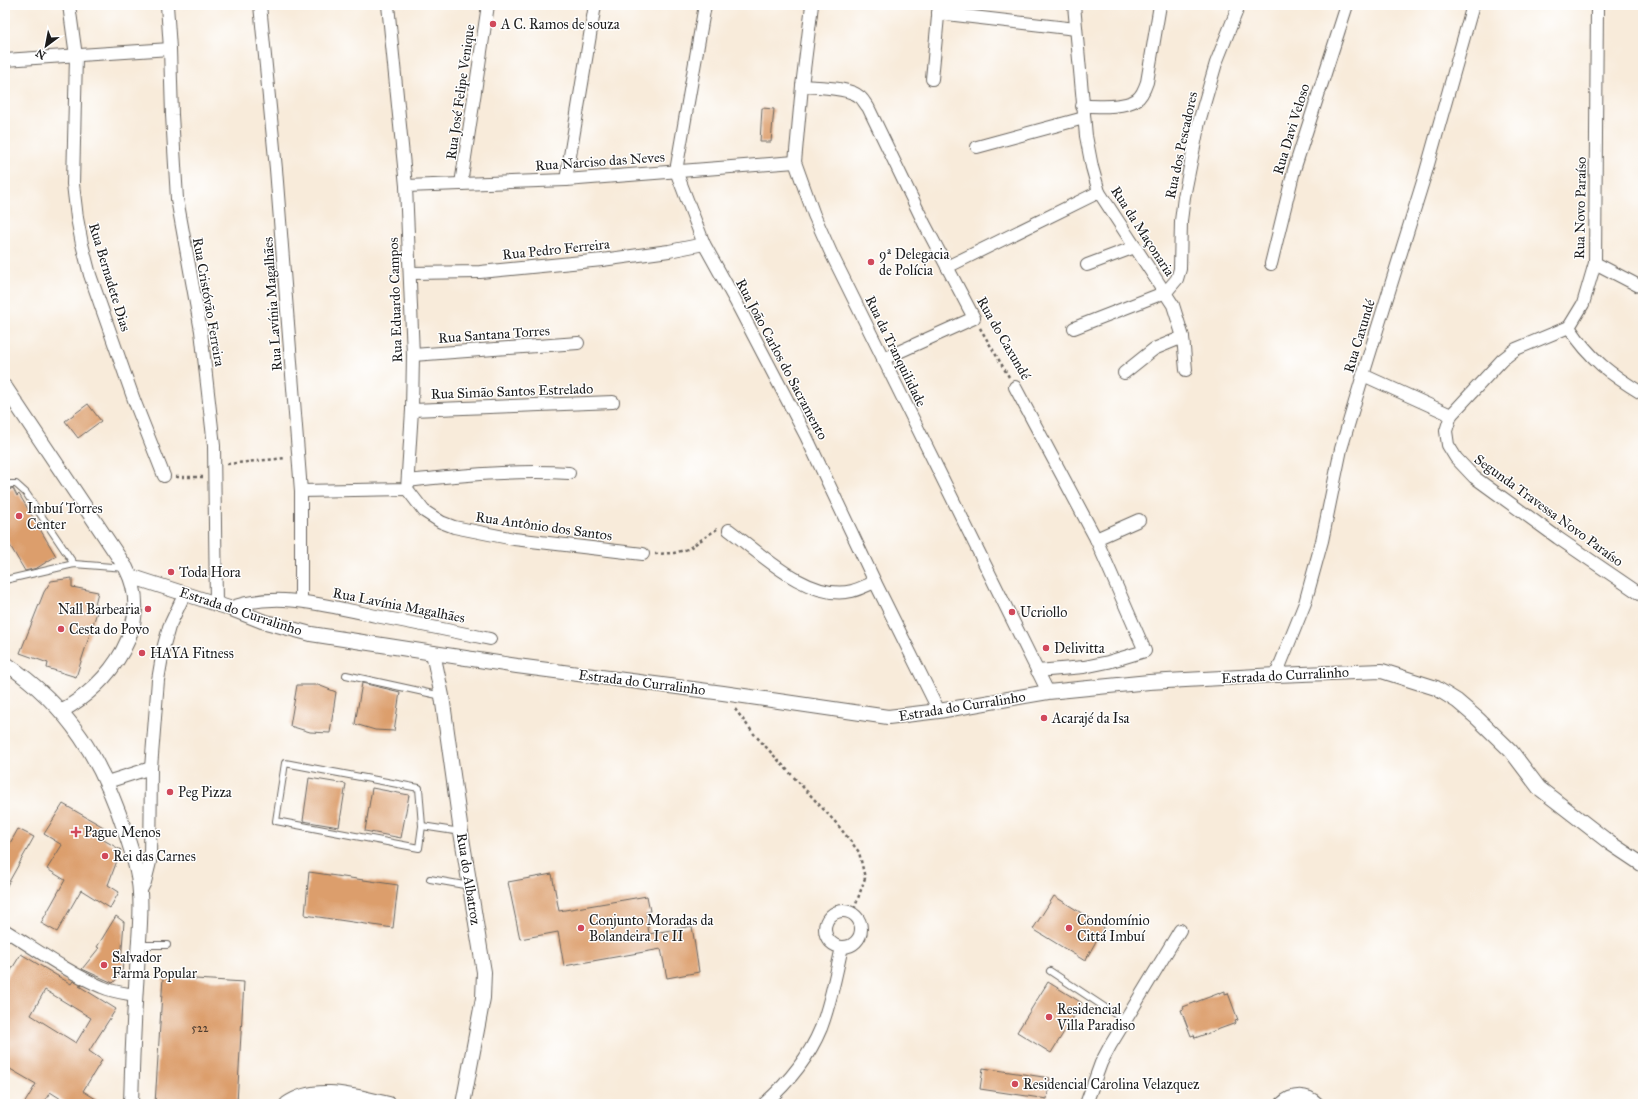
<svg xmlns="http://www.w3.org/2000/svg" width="1648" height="1109" viewBox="0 0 1648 1109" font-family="'IM FELL Great Primer',serif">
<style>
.building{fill:#dc9e6c;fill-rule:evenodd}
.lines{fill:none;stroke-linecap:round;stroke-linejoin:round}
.service-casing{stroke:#69645e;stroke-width:8}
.minor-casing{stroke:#69645e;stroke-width:14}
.tertiary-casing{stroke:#69645e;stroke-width:16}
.path{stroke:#69645e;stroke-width:2.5;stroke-dasharray:3 3;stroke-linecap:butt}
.service{stroke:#fff;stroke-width:6}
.minor{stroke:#fff;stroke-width:12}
.tertiary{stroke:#fff;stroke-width:14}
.poi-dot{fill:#d1495b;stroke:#fff;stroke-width:1.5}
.labels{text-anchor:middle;stroke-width:3;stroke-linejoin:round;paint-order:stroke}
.number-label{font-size:12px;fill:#4c3c30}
.poi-label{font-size:14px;fill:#1c1c1c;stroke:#fff;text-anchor:start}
.street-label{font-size:14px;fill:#1c1c1c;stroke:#fff}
</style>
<rect width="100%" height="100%" fill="#fff"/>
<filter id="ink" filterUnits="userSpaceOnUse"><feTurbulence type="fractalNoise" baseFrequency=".025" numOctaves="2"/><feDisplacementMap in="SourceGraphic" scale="8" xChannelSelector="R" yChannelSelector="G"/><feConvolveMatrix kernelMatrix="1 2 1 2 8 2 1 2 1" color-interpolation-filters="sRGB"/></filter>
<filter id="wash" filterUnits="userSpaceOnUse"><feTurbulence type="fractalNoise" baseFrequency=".012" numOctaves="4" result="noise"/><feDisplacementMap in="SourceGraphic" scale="16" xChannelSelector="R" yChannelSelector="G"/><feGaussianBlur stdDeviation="0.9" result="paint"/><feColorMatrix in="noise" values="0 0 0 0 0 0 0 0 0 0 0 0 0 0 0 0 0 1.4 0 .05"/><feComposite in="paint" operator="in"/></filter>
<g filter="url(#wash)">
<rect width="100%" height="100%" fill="#f8ebda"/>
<g id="blocks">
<g class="building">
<polygon points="762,108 774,109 771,142 760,142"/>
<polygon points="88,404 101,421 78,438 65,421"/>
<polygon points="13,488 17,496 19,494 56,556 37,568 25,571 5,537 5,492"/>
<polygon points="72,578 72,587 98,592 95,604 99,606 76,677 47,668 48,663 20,653 44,592 51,581"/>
<polygon points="362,683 400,692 394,731 375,730 355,724"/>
<polygon points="297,685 318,685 336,692 330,733 310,732 290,726"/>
<polygon points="309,778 346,784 339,827 303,821"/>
<polygon points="372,788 409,795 401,838 365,831"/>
<polygon points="63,804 107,829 102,839 121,850 108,885 119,892 110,908 81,890 57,932 41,923 65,880 47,869 62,845 44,834"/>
<polygon points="18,829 34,837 5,889 5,852"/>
<polygon points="309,872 398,885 393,928 305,915"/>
<polygon points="552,874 559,911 647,896 650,911 646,912 649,934 692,926 699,972 667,978 661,949 564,966 558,932 520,939 508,882"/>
<polygon points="1054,896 1104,927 1085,961 1033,929"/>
<polygon points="116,916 124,922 121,961 123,962 122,973 113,983 82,969 99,948 97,947"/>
<path d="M 21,954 L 71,984 L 73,981 L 82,986 L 79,986 L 116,1009 L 89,1051 L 102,1060 L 83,1091 L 104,1104 L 69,1104 L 50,1092 L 43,1104 L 24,1104 L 36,1084 L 5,1066 L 5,980 ZM 45,990 L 91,1018 L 76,1043 L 31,1015 Z"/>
<polygon points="163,977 244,982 237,1103 226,1102 226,1104 155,1104"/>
<polygon points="1048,982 1082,1003 1051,1053 1017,1032"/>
<polygon points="1225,991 1225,994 1228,993 1238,1020 1235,1021 1236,1023 1195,1038 1194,1035 1191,1036 1181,1010 1184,1009 1183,1007"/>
<polygon points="983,1068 1050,1078 1047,1099 980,1089"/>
</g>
</g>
</g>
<g filter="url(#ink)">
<use href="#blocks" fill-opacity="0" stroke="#69645e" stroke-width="1"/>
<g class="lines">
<g class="service-casing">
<g id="service">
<polyline points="5,488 10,484 16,484 26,493 74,564"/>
<polyline points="5,580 74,564 125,568"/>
<polyline points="346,675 442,696"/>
<polygon points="285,763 419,788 422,826 419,848 276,821"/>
<polyline points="422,826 461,832"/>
<polyline points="430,879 470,886"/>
<polyline points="138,945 167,945"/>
<polyline points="1050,971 1124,1020"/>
</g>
</g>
<g class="minor-casing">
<g id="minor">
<polyline points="69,5 76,56 73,184 77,218 82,244 90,275 134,400 164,476"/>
<polyline points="167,5 170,49 172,115 177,199 201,331 214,446 216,604"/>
<polyline points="260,5 276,169 301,491 301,601"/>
<polyline points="705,5 676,171 704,244 735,300 806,436 875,582 939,711"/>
<polyline points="812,5 802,86 795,162 814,215 831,253 1048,692"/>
<polyline points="1074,5 1086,136 1092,167 1099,192 1173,305 1183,337 1186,370"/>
<polyline points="1597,5 1595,263 1583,304 1569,327 1516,349 1502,360 1451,415 1446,431 1448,445 1456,458 1474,477 1558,538 1643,596"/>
<polyline points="938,13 1076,29"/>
<polyline points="5,60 170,49"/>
<polyline points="932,79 939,6"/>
<path d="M 802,86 C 817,87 849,87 860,97 C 863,99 865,104 868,107 L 924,223 L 974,318 L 883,359"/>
<path d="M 1082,106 C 1097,106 1123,108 1136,100 C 1141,97 1145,88 1147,82 L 1160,5"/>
<polyline points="977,147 1084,118"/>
<polyline points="566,180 595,5"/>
<polyline points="461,184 488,5"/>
<polyline points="406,186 566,180 795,162"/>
<polyline points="1595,263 1643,288"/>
<polyline points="1271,264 1294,170 1347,5"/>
<polyline points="1087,265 1135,247"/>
<polyline points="947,267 1099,192"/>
<polyline points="410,273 480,272 511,269 602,260 669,251 704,244"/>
<path d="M 1569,327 C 1591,360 1610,374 1643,394"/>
<polyline points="1074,328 1166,292 1177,279 1180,269 1181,221 1184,197 1199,122 1216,63 1239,5"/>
<polyline points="413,355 578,343"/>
<polyline points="1124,373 1154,349 1183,337"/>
<polyline points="1363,375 1451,415"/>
<polyline points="1015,387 1096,539 1145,651 1108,662 1084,667 1037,671"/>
<polyline points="412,410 613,402"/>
<path d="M 408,481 C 461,475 515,470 569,473"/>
<polyline points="407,489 424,511 441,522 454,527 514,539 643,554"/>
<polyline points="301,491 407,489 412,410 413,355 406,186 388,5"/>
<path d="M 729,530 C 760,553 809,602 852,591 C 860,589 867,585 875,582"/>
<polyline points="1096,539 1139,520"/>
<path d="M 229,608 C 278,590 327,606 376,616 C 414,623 452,631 490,639"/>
<polyline points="1276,675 1305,603 1322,541 1341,449 1363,375 1425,175 1473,5"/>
<polyline points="107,782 151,768"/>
<polyline points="140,892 145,882 150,862 151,768 158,680 164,645 169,627 185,593"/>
<circle cx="843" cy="929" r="18"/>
<path d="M 6,931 C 37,950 69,973 102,987 C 113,992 124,993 135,995"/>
<path d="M 764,1104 C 788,1083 809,1057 821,1028 C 831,1002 836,973 842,947"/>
<polyline points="1086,1104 1101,1063 1110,1046 1180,930"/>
<path d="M 1281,1104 C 1292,1093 1307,1093 1318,1104"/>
</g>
</g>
<g class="tertiary-casing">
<g id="tertiary">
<path d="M 5,387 L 126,568 C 155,624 110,685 61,711"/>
<polyline points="130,576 229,608 262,621 311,634 517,666 723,693 888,717 939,711 1048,692 1149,682 1276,675 1382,671 1436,688 1457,701 1478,719 1511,751 1539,788 1610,843 1643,865"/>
<polyline points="433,653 442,696 461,832 484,972 483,998 463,1104"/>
<path d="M 5,663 C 70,707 102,760 126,834 C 132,852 139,873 140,893 C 142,916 138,947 137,971 C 134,1015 132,1060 131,1104"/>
<path d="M 287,1104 C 316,1083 357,1097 389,1104"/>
</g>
</g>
<g class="path">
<polyline points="980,328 1009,377"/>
<polyline points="227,464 286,458"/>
<polyline points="176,477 203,477"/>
<polyline points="655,554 674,553 688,549 717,529"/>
<polyline points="735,709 754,734 837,824 859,852 865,878 853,913"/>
</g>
<use href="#service" class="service"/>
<use href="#minor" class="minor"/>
<use href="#tertiary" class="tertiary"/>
</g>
</g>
<g class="poi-dot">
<circle cx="493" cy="24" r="4"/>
<circle cx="871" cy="262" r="4"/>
<circle cx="19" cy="516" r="4"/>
<circle cx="171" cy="572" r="4"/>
<circle cx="148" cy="609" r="4"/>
<circle cx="1012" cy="612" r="4"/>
<circle cx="61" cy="629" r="4"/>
<circle cx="1046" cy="648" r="4"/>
<circle cx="142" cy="653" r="4"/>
<circle cx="1044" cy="718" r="4"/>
<circle cx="170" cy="792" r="4"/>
<path d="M74 826h4v4h4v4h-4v4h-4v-4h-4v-4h4z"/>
<circle cx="105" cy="856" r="4"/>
<circle cx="581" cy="928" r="4"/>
<circle cx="1069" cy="928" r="4"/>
<circle cx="104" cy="965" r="4"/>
<circle cx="1049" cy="1017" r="4"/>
<circle cx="1015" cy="1084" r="4"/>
</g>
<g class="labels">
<g class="number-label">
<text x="200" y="1032">522</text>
</g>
<g class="poi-label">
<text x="501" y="29">A C. Ramos de souza</text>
<text x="879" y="259">9ª Delegacia<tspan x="879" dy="16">de Polícia</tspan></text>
<text x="27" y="513">Imbuí Torres<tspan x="27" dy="16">Center</tspan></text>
<text x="179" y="577">Toda Hora</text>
<text x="140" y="614" text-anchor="end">Nall Barbearia</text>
<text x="1020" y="617">Ucriollo</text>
<text x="69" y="634">Cesta do Povo</text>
<text x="1054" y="653">Delivitta</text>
<text x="150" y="658">HAYA Fitness</text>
<text x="1052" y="723">Acarajé da Isa</text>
<text x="178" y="797">Peg Pizza</text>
<text x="84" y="837">Pague Menos</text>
<text x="113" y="861">Rei das Carnes</text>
<text x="589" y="925">Conjunto Moradas da<tspan x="589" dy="16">Bolandeira I e II</tspan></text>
<text x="1077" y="925">Condomínio<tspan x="1077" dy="16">Cittá Imbuí</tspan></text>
<text x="112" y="962">Salvador<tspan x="112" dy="16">Farma Popular</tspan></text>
<text x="1057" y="1014">Residencial<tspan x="1057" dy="16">Villa Paradiso</tspan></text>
<text x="1023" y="1089">Residencial Carolina Velazquez</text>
</g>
<g class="street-label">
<text transform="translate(460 92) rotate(-82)" y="5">Rua José Felipe Venique</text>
<text transform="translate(1291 129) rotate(-73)" y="5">Rua Davi Veloso</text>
<text transform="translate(1181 145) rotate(-78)" y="5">Rua dos Pescadores</text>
<text transform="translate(600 161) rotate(-4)" y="5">Rua Narciso das Neves</text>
<text transform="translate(1580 208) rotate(-89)" y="5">Rua Novo Paraíso</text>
<text transform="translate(1143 231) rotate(57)" y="5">Rua da Maçonaria</text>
<text transform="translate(556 249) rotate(-6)" y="5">Rua Pedro Ferreira</text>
<text transform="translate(110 277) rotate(73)" y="5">Rua Bernadete Dias</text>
<text transform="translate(395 300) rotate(-92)" y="5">Rua Eduardo Campos</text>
<text transform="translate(209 302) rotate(80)" y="5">Rua Cristóvão Ferreira</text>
<text transform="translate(272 304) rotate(-94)" y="5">Rua Lavínia Magalhães</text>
<text transform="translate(494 334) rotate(-4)" y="5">Rua Santana Torres</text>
<text transform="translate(1359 336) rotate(-73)" y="5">Rua Caxundé</text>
<text transform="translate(1004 338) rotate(60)" y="5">Rua do Caxundé</text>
<text transform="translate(896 351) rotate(64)" y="5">Rua da Tranquilidade</text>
<text transform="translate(782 359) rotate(62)" y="5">Rua João Carlos do Sacramento</text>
<text transform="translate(512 391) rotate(-2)" y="5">Rua Simão Santos Estrelado</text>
<text transform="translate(1549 510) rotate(36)" y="5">Segunda Travessa Novo Paraíso</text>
<text transform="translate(544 526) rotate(8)" y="5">Rua Antônio dos Santos</text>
<text transform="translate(399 605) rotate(11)" y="5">Rua Lavínia Magalhães</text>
<text transform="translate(241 611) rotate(18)" y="5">Estrada do Curralinho</text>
<text transform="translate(1285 675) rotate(-3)" y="5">Estrada do Curralinho</text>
<text transform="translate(642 682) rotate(7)" y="5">Estrada do Curralinho</text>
<text transform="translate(962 706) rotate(-9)" y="5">Estrada do Curralinho</text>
<text transform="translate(469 879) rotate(81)" y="5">Rua do Albatroz</text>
</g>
</g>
<rect width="1648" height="1109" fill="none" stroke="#fff" stroke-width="20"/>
<g transform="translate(46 46) rotate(212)" stroke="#ffffff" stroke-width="3" paint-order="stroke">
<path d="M0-3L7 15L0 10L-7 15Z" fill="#1c1c1c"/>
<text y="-6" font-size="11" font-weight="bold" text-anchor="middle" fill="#1c1c1c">N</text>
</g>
</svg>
